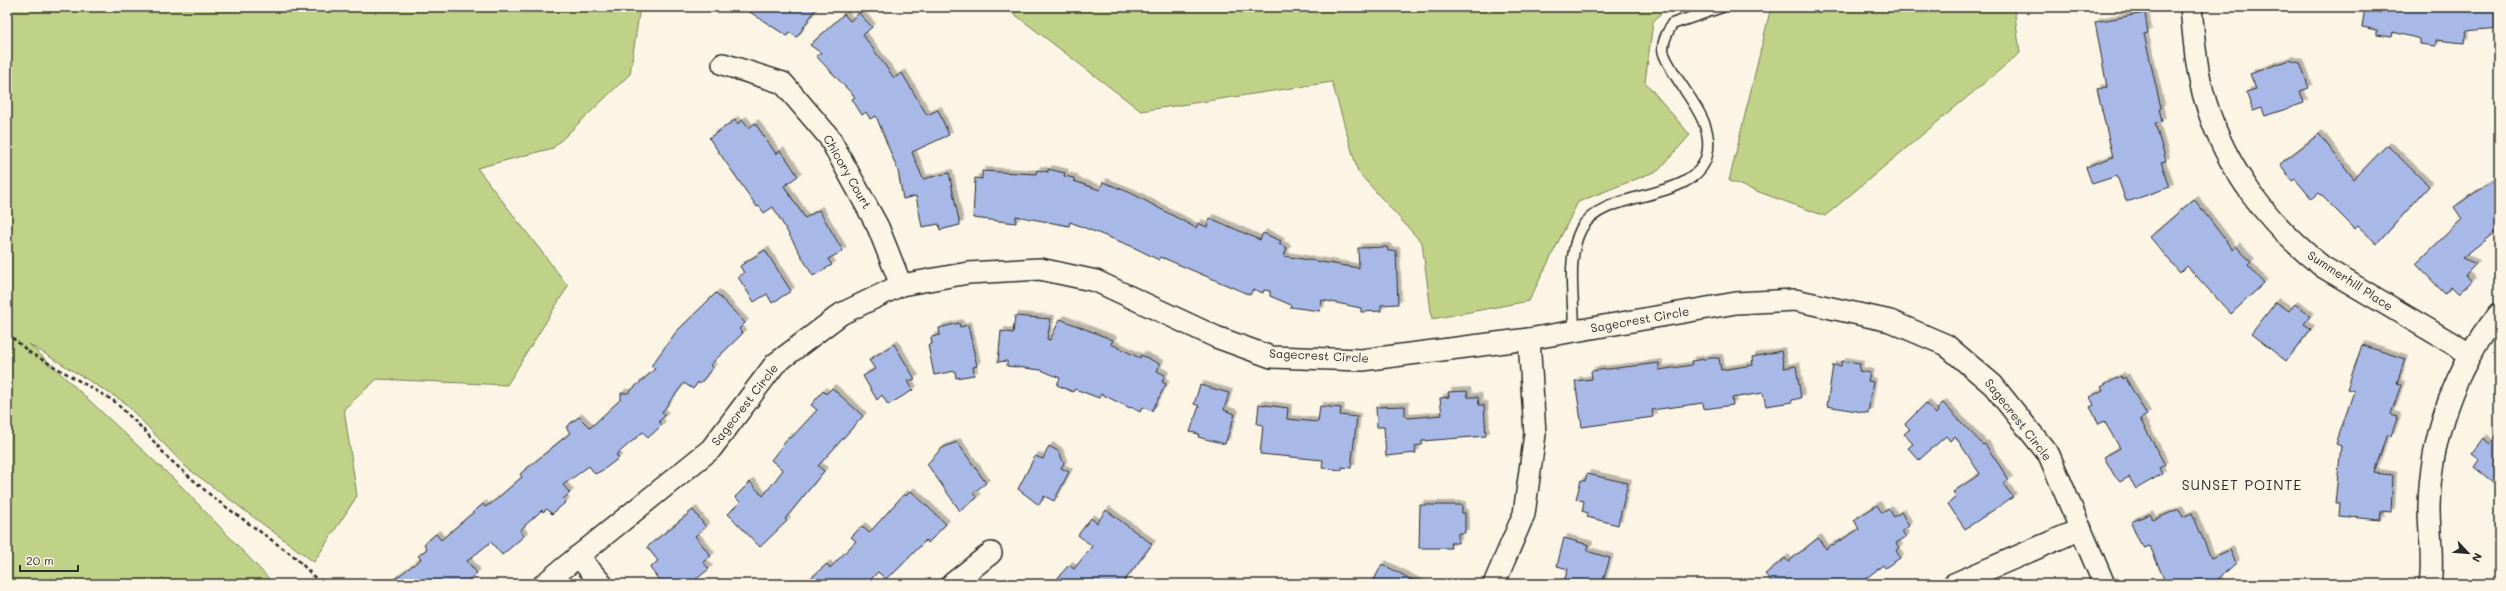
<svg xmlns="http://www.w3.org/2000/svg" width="2506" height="591" viewBox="0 0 2506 591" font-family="Mali,sans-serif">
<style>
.green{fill:#c0d287;stroke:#767e59}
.building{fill:#a8b8e7;stroke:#2b2b2b;filter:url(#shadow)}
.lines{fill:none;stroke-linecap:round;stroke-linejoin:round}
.service-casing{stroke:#2b2b2b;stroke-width:13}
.minor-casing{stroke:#2b2b2b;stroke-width:24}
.path{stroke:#2b2b2b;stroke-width:2.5;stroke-dasharray:4 3;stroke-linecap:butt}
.service{stroke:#fcf5e5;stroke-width:10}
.minor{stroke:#fcf5e5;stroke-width:21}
.labels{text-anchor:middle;stroke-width:3.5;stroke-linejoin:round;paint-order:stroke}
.street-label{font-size:12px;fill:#2b2b2b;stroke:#fcf5e5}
.quarter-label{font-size:14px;letter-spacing:1px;fill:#2b2b2b;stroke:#fcf5e5}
</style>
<defs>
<filter id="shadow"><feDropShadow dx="3.5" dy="-3.5" stdDeviation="0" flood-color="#0004"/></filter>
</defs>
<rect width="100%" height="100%" fill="#fcf5e5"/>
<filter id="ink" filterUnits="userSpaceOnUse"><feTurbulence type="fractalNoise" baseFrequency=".025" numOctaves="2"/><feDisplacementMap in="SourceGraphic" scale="8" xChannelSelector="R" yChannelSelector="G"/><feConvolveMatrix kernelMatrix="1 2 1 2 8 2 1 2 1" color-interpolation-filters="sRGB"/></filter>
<g filter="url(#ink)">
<g class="green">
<polygon points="7,7 640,7 630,74 553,148 477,168 568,286 507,385 377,379 344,409 357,496 314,562 186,467 124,402 29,344 181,486 274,584 7,584"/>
<polygon points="1005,7 1666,7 1653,22 1645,82 1690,135 1659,170 1578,202 1529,301 1432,319 1422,243 1358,172 1332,82 1141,111"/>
<polygon points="1771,7 2014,7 2020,53 1825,216 1729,181"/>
</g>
<g class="building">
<polygon points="742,7 817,7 797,37 789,32 787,36"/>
<polygon points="2365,7 2499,7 2499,28 2466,31 2464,43 2436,40 2436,46 2420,44 2420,39 2393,32 2392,37 2377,35 2377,30 2362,27"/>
<polygon points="859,13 872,27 863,35 894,78 902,73 927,115 938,110 949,135 912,152 923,179 949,173 960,225 940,230 939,224 922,227 916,196 903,199 898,171 876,116 870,119 866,112 862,115 852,99 855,97 816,56 821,53 810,45 844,14 850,21"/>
<polygon points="2145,13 2148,33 2144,34 2161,108 2159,108 2162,122 2155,123 2166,161 2161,162 2170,187 2130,201 2126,201 2117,176 2092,184 2086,167 2113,157 2097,89 2107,87 2095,22"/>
<polygon points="2289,60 2300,63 2309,88 2300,91 2304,103 2265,116 2262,108 2253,111 2246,92 2256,89 2250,74"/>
<polygon points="735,120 737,124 743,120 749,128 755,123 776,154 780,151 786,158 798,176 784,186 805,218 819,210 843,251 828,259 832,265 813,276 773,207 764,213 759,206 757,207 709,138"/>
<polygon points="2319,134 2354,179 2387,145 2429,186 2377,244 2358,226 2355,229 2319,193 2312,199 2295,179 2292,181 2280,164"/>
<polygon points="1048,169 1065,173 1064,176 1074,178 1074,181 1100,190 1103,182 1131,193 1196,228 1198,223 1207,227 1210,218 1260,240 1263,233 1281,241 1279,244 1287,248 1284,256 1359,268 1358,248 1387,247 1388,251 1396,251 1398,304 1381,305 1381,311 1361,312 1361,308 1322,300 1320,311 1290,307 1291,305 1270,296 1270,291 1264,290 1263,293 1253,289 1250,295 1161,257 1159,260 1131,246 1070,222 1069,226 1016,216 1016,223 973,218 975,178 982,179 982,171 1036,174 1037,170 1048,172"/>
<polygon points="2492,181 2499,191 2499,229 2462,258 2476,264 2465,275 2472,281 2458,294 2451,287 2445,294 2416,264 2462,219 2454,207"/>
<polygon points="2194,199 2233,250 2236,246 2251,262 2248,265 2264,283 2231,314 2187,266 2180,273 2150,237"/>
<polygon points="765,250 791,291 772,303 767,294 754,302 738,277 744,273 740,266"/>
<polygon points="716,293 745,323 739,329 743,333 710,365 713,367 700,384 698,382 693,389 684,383 662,412 665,416 659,421 662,425 648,438 643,432 616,455 619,458 603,470 595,474 589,466 563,485 570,493 563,499 566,502 552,514 547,509 543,512 542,510 520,530 524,536 502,555 491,542 467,561 477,573 463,584 388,584 421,559 418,556 427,549 424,544 436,534 441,540 483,504 485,507 492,503 522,477 520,474 570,433 566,427 579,417 590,428 621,399 621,393 628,393 655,369 651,366 676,332"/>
<polygon points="2276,302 2289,311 2295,304 2310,316 2304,324 2311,329 2286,361 2251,334"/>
<polygon points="1015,316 1051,319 1047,339 1050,340 1060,319 1113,340 1111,344 1140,358 1141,355 1160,364 1157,371 1165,375 1162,382 1166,384 1152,411 1143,407 1140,412 1131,407 1130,408 1101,394 1099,398 1075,389 1073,392 1057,385 1060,378 1041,370 1007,366 1007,361 998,362 1001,331 1013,333"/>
<polygon points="959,323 960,327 968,325 977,366 973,367 974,375 956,378 955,371 934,375 928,345 932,344 931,337 940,335 939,328"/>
<polygon points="894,344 915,379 908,381 913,390 888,405 882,395 877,400 863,376 875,369 869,360"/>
<polygon points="2362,345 2405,359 2397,383 2401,385 2391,414 2398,416 2391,436 2387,434 2374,473 2393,475 2391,512 2381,511 2380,520 2339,516 2340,503 2335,503 2341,446 2336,444 2354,391 2347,389"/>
<polygon points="1781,351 1784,368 1796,366 1801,398 1792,400 1792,402 1766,406 1763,393 1732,398 1733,405 1704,409 1703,403 1652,410 1653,417 1582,427 1575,381 1592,379 1591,371 1659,363 1659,370 1692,365 1691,361 1711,358 1719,358 1721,370 1753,365 1752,357"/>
<polygon points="1842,361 1860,364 1859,371 1870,373 1868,381 1873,382 1868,413 1827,406 1833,365 1841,366"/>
<polygon points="2121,376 2123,379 2125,377 2147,415 2140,419 2165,465 2159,468 2162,474 2136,489 2129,477 2120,482 2114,475 2104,457 2120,448 2104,421 2099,424 2090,407 2094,405 2090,397 2103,390 2101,387"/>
<polygon points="1200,385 1229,393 1224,410 1235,414 1225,444 1198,437 1199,434 1190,432 1199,406 1194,404"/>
<polygon points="832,388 863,416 818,466 824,471 785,519 787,521 760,547 728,514 740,502 735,497 750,482 763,496 783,470 771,460 789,437 791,438 817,410 811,405 823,391 826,394"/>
<polygon points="1467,391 1468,397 1478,397 1479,405 1484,405 1486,436 1422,441 1422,445 1415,446 1416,453 1386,456 1384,427 1377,427 1376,407 1405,406 1405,416 1408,418 1442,415 1440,398 1449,397 1448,392"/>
<polygon points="1926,403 1936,414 1938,411 1937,408 1943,403 1983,445 1985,444 2009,480 2003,484 2013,497 1965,529 1948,504 1956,497 1953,492 1980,474 1955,436 1950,441 1946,436 1919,460 1908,448 1913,444 1904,434 1910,429 1905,424"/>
<polygon points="1259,404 1288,408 1287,419 1318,422 1320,406 1341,408 1340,415 1357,417 1351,468 1342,467 1342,470 1322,468 1323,460 1260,454 1263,425 1257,424"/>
<polygon points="2499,432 2499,487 2474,467 2479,460 2471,454 2483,438 2490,444"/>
<polygon points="957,442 986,483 973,493 977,498 960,511 927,464 942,448"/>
<polygon points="1049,446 1058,451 1064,463 1061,468 1069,472 1054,501 1044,496 1039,505 1018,489 1035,456 1043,459"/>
<polygon points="1587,474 1628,483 1618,525 1587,517 1588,513 1582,511 1584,501 1576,499 1581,480 1585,481"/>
<polygon points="911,491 946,524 928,543 926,540 893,574 892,573 886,579 878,572 866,584 804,584 827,564 830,568 856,541 851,537 862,526 869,533 904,494 906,496"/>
<polygon points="1420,505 1462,505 1462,513 1465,513 1465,533 1458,533 1458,543 1450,543 1451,548 1419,548"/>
<polygon points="1877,505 1882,513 1889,509 1894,517 1901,512 1909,526 1902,531 1906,537 1896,543 1899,548 1896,550 1900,558 1885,568 1883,565 1859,584 1774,584 1765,574 1785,558 1788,562 1818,538 1826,549 1832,544 1833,545 1859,529 1854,520"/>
<polygon points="2179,509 2183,517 2192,513 2211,558 2230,550 2236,563 2218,579 2220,584 2166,584 2150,546 2144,548 2139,541 2131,522 2150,514 2153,520"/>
<polygon points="693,510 706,527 695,536 711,556 703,562 709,569 690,584 662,584 650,568 658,561 647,547"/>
<polygon points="1106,510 1152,544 1122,584 1052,584 1069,565 1074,569 1092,546 1078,535 1091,518 1097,523"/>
<polygon points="1564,538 1589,545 1587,551 1610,558 1602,584 1563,584 1568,569 1557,566"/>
<polygon points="1382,564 1420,584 1372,584"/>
</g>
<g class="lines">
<g class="service-casing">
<path id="service" d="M 1574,331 C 1574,299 1566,258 1581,229 C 1604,187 1695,204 1707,155 C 1715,121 1684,94 1670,66 C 1667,61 1663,54 1663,49 C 1663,39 1668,32 1672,24 L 1722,7"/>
</g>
<g class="minor-casing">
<g id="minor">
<path d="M 2191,7 C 2194,39 2196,72 2206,103 C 2226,169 2269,225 2323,267 L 2470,354"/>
<polyline points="723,64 783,83 829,137 878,227 901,285"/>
<polyline points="578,556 602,584"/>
<polyline points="544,584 711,449 775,364 841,314 901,285 968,273 1040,269 1096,281 1216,337 1271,357 1362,360 1529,339 1736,303 1795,300 1890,321 1946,345 1993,385 2049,455 2104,584"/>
<polyline points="952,584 991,553"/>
<polyline points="1494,584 1524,514 1535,434 1529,339"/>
<polyline points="1954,584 2081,529"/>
<path d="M 2430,584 C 2434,560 2429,533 2429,508 C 2430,439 2454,367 2499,314"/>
</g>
</g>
<polyline class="path" points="7,333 29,352 114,401 144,430 168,458 215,499 295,557 321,584"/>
<use href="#service" class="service"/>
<use href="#minor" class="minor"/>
</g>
</g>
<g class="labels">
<g class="street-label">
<text transform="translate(847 172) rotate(60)" y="4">Chicory Court</text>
<text transform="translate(2350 281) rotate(33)" y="4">Summerhill Place</text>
<text transform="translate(1640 320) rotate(-10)" y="4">Sagecrest Circle</text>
<text transform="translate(1319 356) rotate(3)" y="4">Sagecrest Circle</text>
<text transform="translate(745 405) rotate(-52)" y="4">Sagecrest Circle</text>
<text transform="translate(2018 420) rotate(52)" y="4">Sagecrest Circle</text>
</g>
<g class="quarter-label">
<text x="2242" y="490">SUNSET POINTE</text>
</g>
</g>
<rect width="2506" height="591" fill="none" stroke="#fcf5e5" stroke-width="24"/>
<rect x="12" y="12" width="2482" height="567" fill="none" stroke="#2b2b2b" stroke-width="1.5" filter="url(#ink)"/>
<g transform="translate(2468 553) rotate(116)" stroke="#fcf5e5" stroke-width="3" paint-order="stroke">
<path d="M0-3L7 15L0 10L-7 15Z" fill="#2b2b2b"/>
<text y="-6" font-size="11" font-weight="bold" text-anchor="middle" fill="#2b2b2b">N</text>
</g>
<path d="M20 565v6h58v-6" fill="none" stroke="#2b2b2b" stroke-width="2"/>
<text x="26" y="565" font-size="12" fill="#2b2b2b" stroke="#fcf5e5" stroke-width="3" paint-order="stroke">20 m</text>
</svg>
